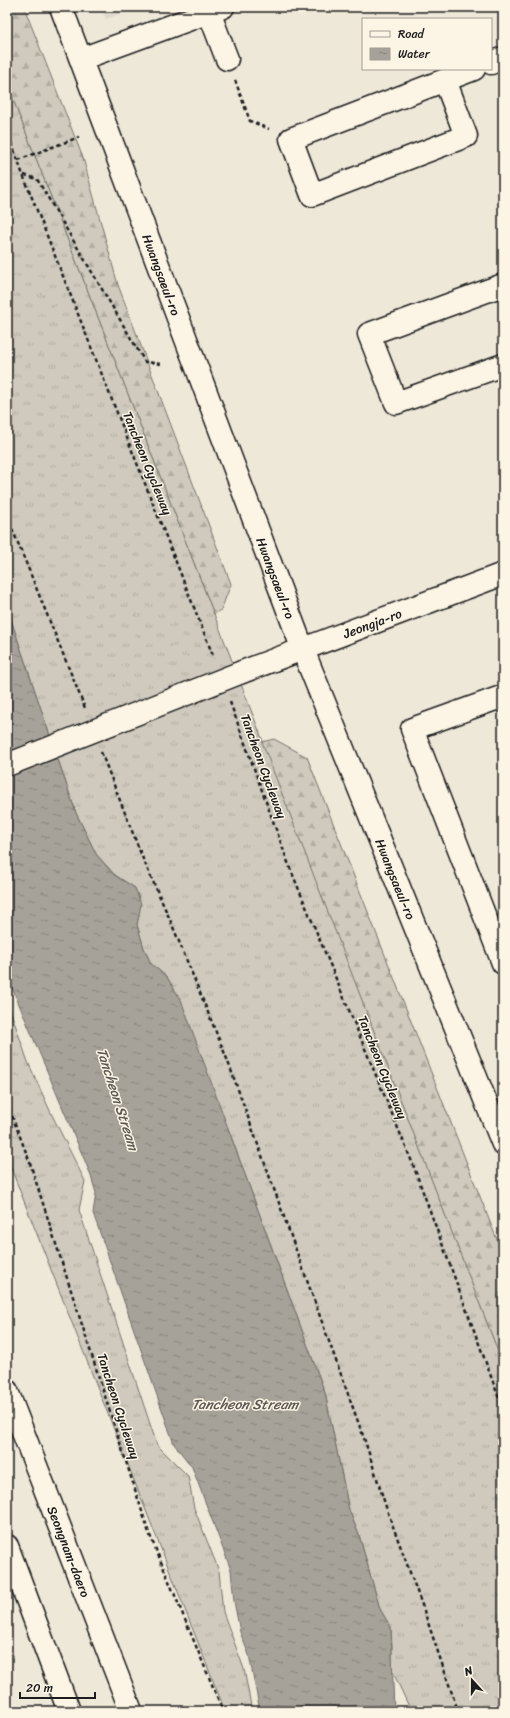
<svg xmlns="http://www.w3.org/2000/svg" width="510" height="1718" viewBox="0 0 510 1718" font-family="Sriracha,sans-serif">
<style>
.built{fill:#ded9cb}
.grass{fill:url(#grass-tufts);stroke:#76736c}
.forest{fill:url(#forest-firs);stroke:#76736c}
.water{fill:url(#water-ripples);stroke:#6f6c67}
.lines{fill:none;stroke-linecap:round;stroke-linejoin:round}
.minor-casing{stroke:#1c1c1c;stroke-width:25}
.major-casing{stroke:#1c1c1c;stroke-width:25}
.path{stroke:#1c1c1c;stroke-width:2.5;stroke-dasharray:4 3;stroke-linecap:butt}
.minor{stroke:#fcf5e5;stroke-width:22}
.major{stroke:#fcf5e5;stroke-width:22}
.minor-bridge-casing{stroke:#1c1c1c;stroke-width:25;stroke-linecap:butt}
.minor-bridge{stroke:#fcf5e5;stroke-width:22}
.labels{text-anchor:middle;stroke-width:3;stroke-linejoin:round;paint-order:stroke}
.street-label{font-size:13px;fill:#1c1c1c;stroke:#fcf5e5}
.water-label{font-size:14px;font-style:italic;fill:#5b5854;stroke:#fcf5e5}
</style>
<defs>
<pattern id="grass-tufts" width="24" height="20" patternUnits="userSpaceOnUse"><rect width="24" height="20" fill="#cfcabd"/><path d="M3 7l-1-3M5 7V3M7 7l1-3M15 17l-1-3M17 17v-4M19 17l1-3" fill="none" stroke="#b1ada2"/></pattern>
<pattern id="forest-firs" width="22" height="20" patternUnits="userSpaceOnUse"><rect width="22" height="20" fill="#cfcabd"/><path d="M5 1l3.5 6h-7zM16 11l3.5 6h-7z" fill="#b1ada2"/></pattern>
<pattern id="water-ripples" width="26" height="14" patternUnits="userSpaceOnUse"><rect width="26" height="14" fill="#a7a299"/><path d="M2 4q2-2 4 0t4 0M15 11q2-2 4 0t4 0" fill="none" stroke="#87837c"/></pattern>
</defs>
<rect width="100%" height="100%" fill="#eee8d9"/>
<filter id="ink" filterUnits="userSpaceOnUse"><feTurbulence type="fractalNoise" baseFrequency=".025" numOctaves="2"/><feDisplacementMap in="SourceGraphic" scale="8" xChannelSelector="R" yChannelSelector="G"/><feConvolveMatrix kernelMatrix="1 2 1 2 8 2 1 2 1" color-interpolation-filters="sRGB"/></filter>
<g filter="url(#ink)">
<polygon class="built" points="101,7 139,7 106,19"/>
<g class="grass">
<polygon points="7,84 214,614 503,1364 503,1711 411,1711 392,1670 392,1647 391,1628 380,1609 359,1535 349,1510 325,1393 229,1131 167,977 151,964 144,948 137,925 140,904 135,888 115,875 96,854 76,813 7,608"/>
<polygon points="7,1001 28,1062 51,1113 85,1181 79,1210 157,1445 188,1476 194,1508 219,1571 223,1612 244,1669 252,1711 225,1711 7,1158"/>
</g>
<g class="forest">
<polygon points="7,7 24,7 83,158 118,285 231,584 221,610 214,614 7,84"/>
<polygon points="274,739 307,757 503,1255 503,1364 262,742"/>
</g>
<polygon class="water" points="7,608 76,813 96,854 114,875 135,888 141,904 137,925 144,948 151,964 167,977 181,1000 325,1393 349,1510 359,1535 380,1609 391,1628 394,1711 260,1711 249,1655 240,1632 234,1601 231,1570 192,1467 174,1444 93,1213 96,1193 90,1173 13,990 7,983"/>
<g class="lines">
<g class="minor-casing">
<g id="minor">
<polyline points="209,12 227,59"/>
<polyline points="81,59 223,7"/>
<polyline points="491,63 503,58"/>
<polyline points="445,80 466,136 312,195 291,139 474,69"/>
<polyline points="503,285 369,334 396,403 503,365"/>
<path id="s1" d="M 242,672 L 503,574"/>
<polyline points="503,701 501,697 412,729 503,963"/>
</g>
</g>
<g class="major-casing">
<g id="major">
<path id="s2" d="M 61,7 L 303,650 L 503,1144"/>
<path id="s3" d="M 7,1391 L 131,1711"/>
<polyline points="7,1546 69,1711"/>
</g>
</g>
<g class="path">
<polyline points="235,80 250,121 269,129"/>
<polyline points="7,130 23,175 214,658"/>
<polyline points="18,160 79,137"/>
<polyline points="24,175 37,179 145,362 161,364"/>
<polyline points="7,516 85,708"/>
<polyline points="230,702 290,868 412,1162 503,1409"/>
<polyline points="101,752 143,859 171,922 227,1059 365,1441 387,1510 422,1605 458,1711"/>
<polyline points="7,1103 29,1160 149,1533 223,1711"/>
<polyline points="7,1696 13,1711"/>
</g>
<use href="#minor" class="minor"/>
<use href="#major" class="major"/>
<g class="minor-bridge-casing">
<polyline id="minor-bridge" points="7,765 242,672"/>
</g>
<use href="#minor-bridge" class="minor-bridge"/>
</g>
</g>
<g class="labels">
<g class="street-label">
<text dy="5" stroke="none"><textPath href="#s2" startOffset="286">Hwangsaeul-ro</textPath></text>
<text transform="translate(148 463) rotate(68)" y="5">Tancheon Cycleway</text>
<text dy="5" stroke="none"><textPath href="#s2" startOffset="610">Hwangsaeul-ro</textPath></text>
<text dy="5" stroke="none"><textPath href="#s1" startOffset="139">Jeongja-ro</textPath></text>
<text transform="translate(264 766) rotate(70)" y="5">Tancheon Cycleway</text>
<text dy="5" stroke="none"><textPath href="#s2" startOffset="934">Hwangsaeul-ro</textPath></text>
<text transform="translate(383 1067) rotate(68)" y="5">Tancheon Cycleway</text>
<text transform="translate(119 1406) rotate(72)" y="5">Tancheon Cycleway</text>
<text dy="5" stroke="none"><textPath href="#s3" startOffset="172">Seongnam-daero</textPath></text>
</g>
<g class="water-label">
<text transform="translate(118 1099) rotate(72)" y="5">Tancheon Stream</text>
<text x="245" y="1409">Tancheon Stream</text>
</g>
</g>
<rect width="510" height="1718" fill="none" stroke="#fcf5e5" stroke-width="24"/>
<rect x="12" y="12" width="486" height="1694" fill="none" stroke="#1c1c1c" stroke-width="1.5" filter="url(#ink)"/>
<rect x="362" y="18" width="130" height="52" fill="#fcf5e5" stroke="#a29e95"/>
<rect x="370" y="31" width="20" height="6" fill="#fcf5e5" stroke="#a29e95"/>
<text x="398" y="38" font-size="12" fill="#1c1c1c">Road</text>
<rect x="370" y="48" width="20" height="12" fill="url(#water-ripples)" stroke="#a29e95"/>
<text x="398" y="58" font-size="12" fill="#1c1c1c">Water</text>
<g transform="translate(472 1680) rotate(339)" stroke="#fcf5e5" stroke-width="3" paint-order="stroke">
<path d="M0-3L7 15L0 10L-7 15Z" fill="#1c1c1c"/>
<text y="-6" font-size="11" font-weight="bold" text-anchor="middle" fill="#1c1c1c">N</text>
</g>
<path d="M20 1692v6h75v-6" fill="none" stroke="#1c1c1c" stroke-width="2"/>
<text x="26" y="1692" font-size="12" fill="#1c1c1c" stroke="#fcf5e5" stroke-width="3" paint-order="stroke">20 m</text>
</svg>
